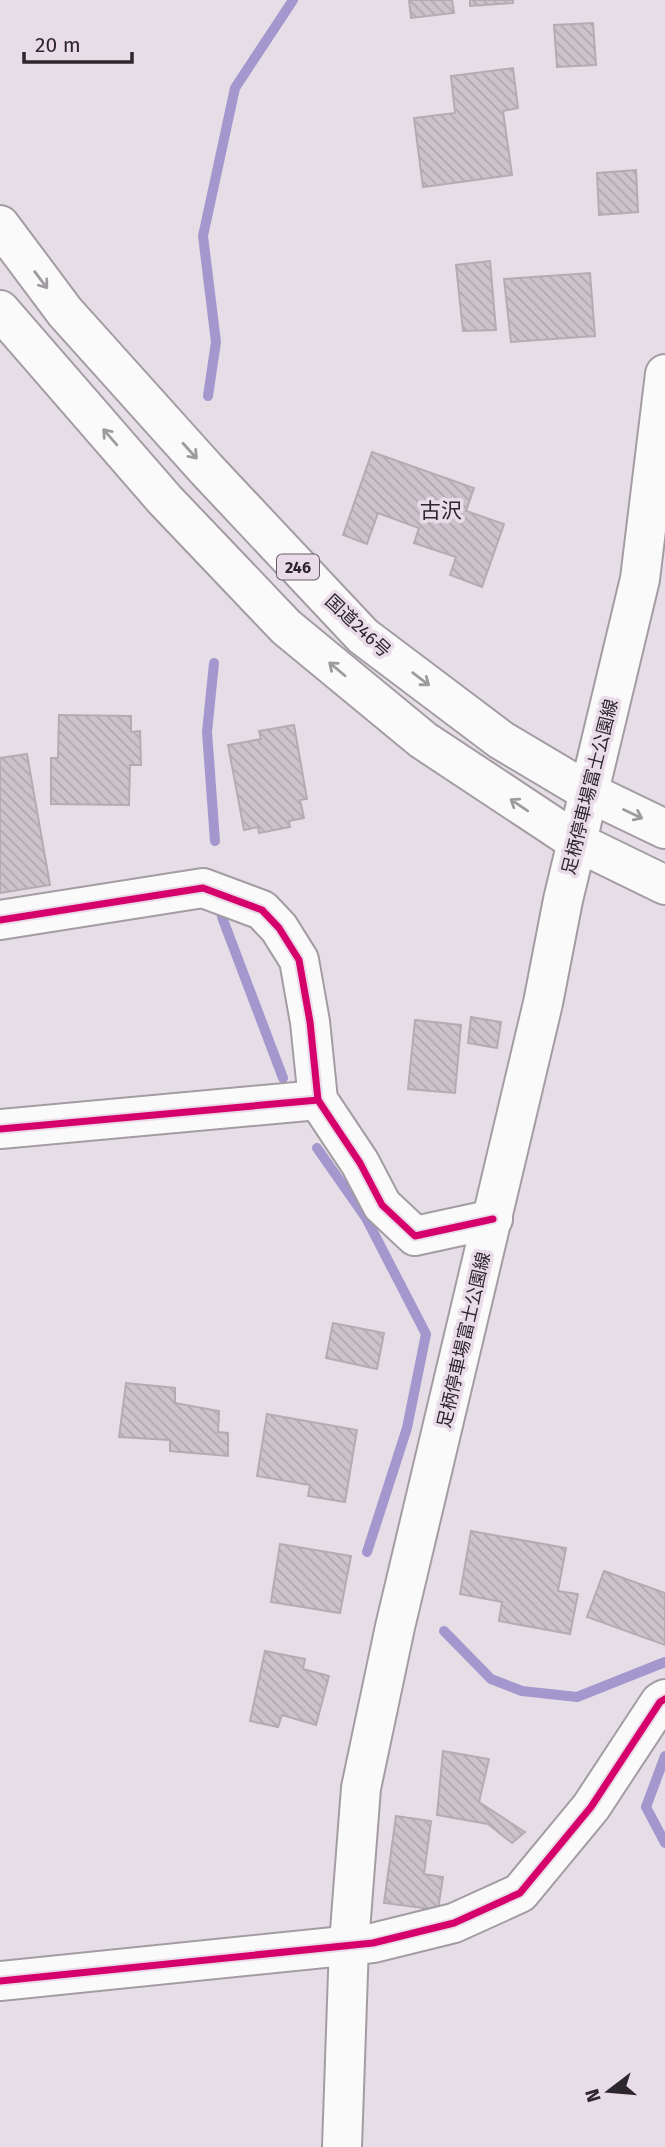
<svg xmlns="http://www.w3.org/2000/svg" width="665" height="2147" viewBox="0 0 665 2147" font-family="'Fira Sans','Noto Sans JP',sans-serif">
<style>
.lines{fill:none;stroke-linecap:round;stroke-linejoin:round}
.stream{stroke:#a397ce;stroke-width:10}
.building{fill:url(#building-back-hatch);stroke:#b3adb2;stroke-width:2}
.street-casing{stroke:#a39da3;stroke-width:42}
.secondary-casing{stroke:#a39da3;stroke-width:42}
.highway-casing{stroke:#a39da3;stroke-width:42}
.street{stroke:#fbfafb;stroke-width:38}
.secondary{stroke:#fbfafb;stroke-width:38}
.highway{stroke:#fbfafb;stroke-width:38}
.cycleway-casing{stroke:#eadbe9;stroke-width:11}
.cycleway{stroke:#d6006c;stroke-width:7}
.oneway{stroke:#9e9b9e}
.labels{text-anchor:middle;stroke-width:7;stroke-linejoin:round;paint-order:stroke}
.shield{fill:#eadbe9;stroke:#655d65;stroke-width:2}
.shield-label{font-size:16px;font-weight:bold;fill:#2c272c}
.street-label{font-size:18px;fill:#2c272c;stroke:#eadbe9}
.quarter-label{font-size:21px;fill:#2c272c;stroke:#eadbe9}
</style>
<defs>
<pattern id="building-back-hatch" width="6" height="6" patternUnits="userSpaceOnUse" patternTransform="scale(1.75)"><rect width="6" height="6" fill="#ccc4ca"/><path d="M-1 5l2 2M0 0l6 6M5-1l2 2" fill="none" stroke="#afa8ae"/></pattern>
</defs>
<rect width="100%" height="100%" fill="#e6dee6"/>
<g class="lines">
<g class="stream">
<polyline points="208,396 216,342 203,236 235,88 293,0"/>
<polyline points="214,663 207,732 215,841"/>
<polyline points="222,917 283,1078"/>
<polyline points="317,1148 366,1218 426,1334 407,1428 367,1552"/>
<polyline points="444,1631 491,1679 522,1691 577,1697 665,1662"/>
<polyline points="665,1756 646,1807 665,1843"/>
</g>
</g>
<g class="building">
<polygon points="409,0 452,0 454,13 411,18"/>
<polygon points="470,0 513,0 513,3 470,6"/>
<polygon points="593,23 596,65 557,67 554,25"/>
<polygon points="513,68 518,108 503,111 512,175 423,187 414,118 455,113 451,76"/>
<polygon points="636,170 638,212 599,215 597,173"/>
<polygon points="490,261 496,330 463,331 456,265"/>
<polygon points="590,273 595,336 511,342 504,279"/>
<polygon points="372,452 474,488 466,511 504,524 482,587 450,575 456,557 414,543 419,528 378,513 367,544 343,535"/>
<polygon points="59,715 131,716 131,732 140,731 141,765 130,765 129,805 51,804 51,758 58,758"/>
<polygon points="294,725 307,799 300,800 304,818 289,821 290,827 259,833 258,827 244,830 228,745 261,739 259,731"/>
<polygon points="27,754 50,885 0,893 0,758"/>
<polygon points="471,1017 501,1022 497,1048 468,1043"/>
<polygon points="415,1020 461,1025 455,1093 408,1089"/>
<polygon points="333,1323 384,1333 377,1369 326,1358"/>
<polygon points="126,1383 175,1388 175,1403 219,1411 218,1432 228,1433 228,1456 170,1451 170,1440 119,1437"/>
<polygon points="267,1414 357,1430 345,1502 308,1496 310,1485 257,1476"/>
<polygon points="471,1531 566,1548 558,1591 578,1594 570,1634 499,1621 502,1602 460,1594"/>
<polygon points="280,1544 351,1556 340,1613 271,1602"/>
<polygon points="604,1571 665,1593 665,1645 587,1617"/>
<polygon points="265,1651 305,1659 303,1669 329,1676 316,1725 282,1715 278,1727 250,1721"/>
<polygon points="443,1751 489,1759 479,1802 525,1832 512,1843 488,1824 437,1815"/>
<polygon points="396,1816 431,1821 424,1874 443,1877 438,1910 384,1903"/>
</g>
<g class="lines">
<g class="street-casing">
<g id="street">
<polyline points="0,920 203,888 262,910 279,928 299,960 310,1022 318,1100 360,1163 382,1205 415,1236 493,1219"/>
<polyline points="0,1129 318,1100"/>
<polyline points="0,1981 373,1943 454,1923 520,1893 591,1807 660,1702 665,1699"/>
</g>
</g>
<g class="secondary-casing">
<polyline id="secondary" points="342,2147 349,1944 361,1788 395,1627 543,1003 563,900 640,579 665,374"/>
</g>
<g class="highway-casing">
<g id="highway">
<polyline points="0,225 65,312 207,470 363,636 501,740 590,793 665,829"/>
<polyline points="0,310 165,500 286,627 423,740 577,842 665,885"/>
</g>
</g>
<use href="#street" class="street"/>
<use href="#secondary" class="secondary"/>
<use href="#highway" class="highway"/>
<g class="cycleway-casing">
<g id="cycleway">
<polyline points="0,920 203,888 262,910 279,928 299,960 310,1022 318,1100 360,1163 382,1205 415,1236 493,1219"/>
<polyline points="0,1129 318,1100"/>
<polyline points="0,1981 373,1943 454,1923 520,1893 591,1807 660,1702 665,1699"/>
</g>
</g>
<use href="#cycleway" class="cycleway"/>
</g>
<defs><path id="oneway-shaft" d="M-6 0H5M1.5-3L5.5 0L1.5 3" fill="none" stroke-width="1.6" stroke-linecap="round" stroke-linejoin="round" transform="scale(1.75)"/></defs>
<g class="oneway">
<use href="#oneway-shaft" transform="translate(41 280) rotate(53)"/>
<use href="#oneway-shaft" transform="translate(110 437) rotate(-131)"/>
<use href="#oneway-shaft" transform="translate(190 451) rotate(48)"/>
<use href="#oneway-shaft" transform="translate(337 669) rotate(-140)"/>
<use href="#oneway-shaft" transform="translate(421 679) rotate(37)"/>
<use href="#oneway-shaft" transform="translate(519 805) rotate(-146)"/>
<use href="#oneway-shaft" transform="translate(633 814) rotate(25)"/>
</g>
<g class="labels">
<rect class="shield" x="277" y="554.5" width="42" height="25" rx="5"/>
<g class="shield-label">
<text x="298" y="573">246</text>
</g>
<g class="street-label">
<text transform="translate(358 626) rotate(43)" y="6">国道246号</text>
<text transform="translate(590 787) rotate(-76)" y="6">足柄停車場富士公園線</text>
<text transform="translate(464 1340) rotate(-77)" y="6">足柄停車場富士公園線</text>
</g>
<g class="quarter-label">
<text x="441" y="518">古沢</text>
</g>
</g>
<g transform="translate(609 2091) rotate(254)" stroke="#eadbe9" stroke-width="5" paint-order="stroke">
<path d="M0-5L12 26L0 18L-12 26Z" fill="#2c272c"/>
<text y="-10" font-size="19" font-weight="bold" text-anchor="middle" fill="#2c272c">N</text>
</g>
<path d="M24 52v10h108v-10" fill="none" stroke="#2c272c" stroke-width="3.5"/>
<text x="35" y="52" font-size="21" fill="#2c272c" stroke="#eadbe9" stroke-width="5" paint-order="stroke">20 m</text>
</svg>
